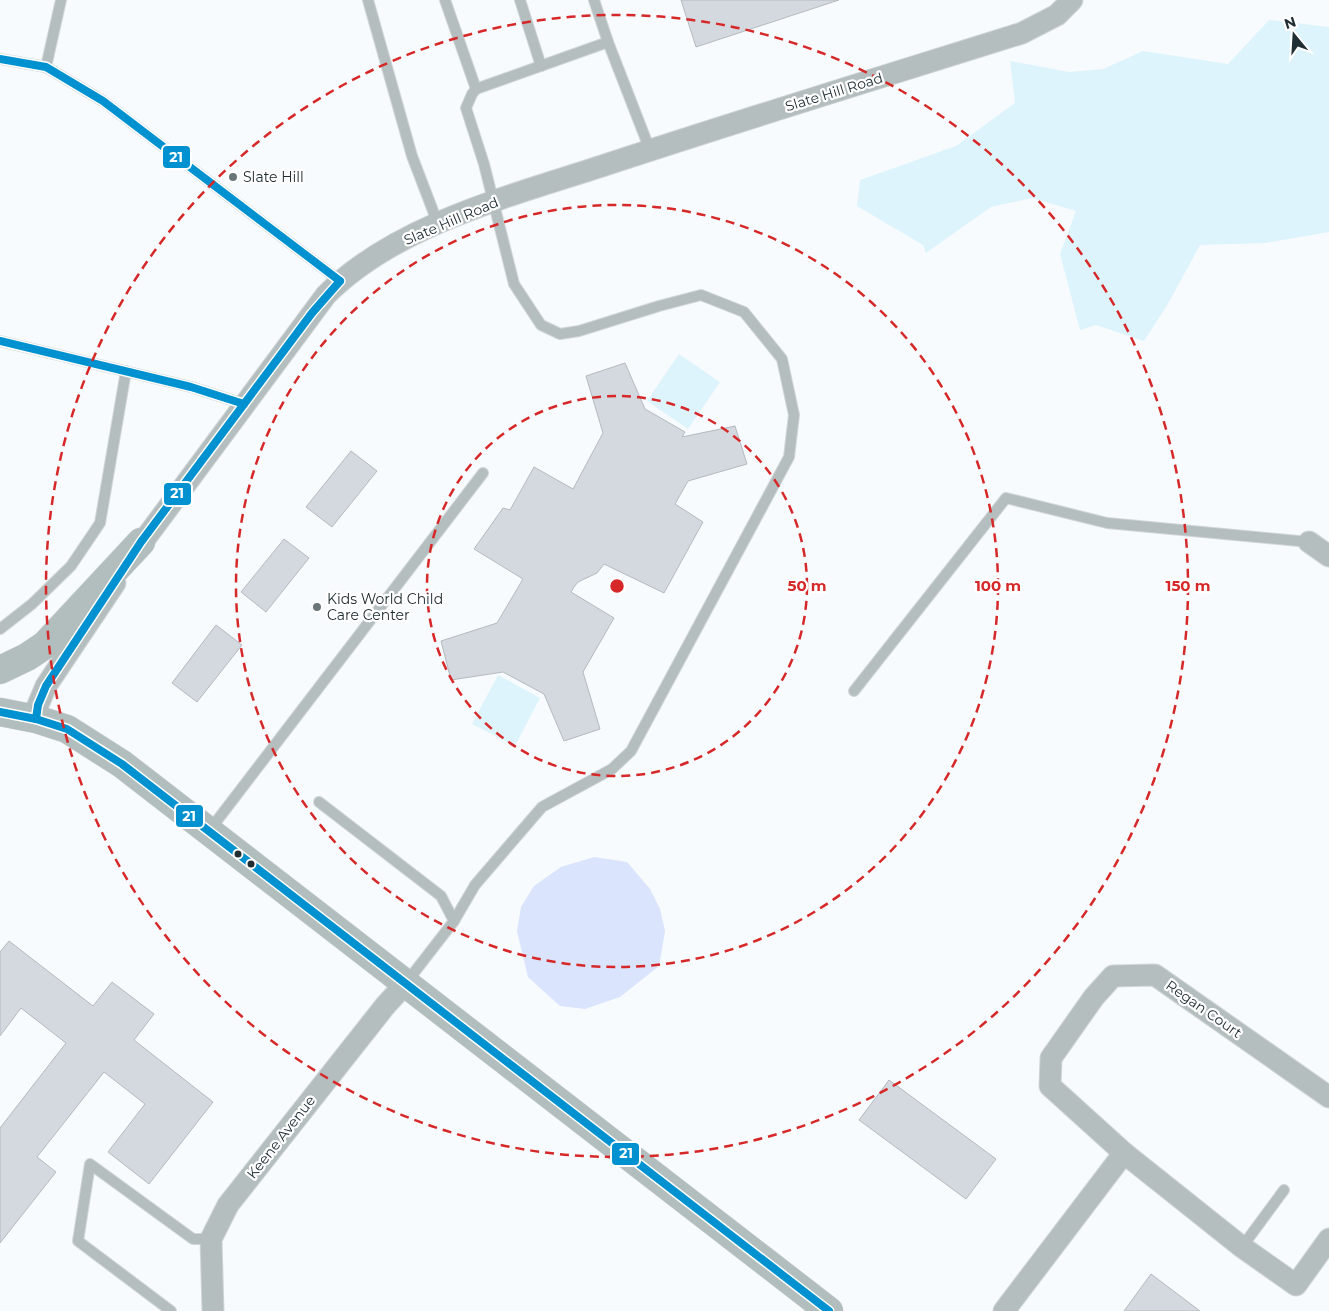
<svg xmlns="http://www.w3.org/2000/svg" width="1329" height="1311" viewBox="0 0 1329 1311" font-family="Montserrat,sans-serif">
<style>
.green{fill:#def4fc}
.water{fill:#dae4fc}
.building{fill:#d3d9df;stroke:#b4babf}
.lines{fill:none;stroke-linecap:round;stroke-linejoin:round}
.lane-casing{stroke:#d1d6d8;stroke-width:12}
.street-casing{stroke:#d1d6d8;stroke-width:23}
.secondary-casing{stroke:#d1d6d8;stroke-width:29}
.lane{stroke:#b5bebe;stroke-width:10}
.street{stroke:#b5bebe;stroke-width:21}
.secondary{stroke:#b2bdbd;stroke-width:28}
.bus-1-casing{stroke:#fff;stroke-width:11}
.bus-1{stroke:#0092d0;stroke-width:8}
.ring{fill:none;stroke:#d62828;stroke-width:2.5;stroke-dasharray:9 6}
.poi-dot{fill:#6b767a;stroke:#fff;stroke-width:2}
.bus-dot{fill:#202e33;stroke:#fff;stroke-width:2}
.labels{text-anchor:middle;stroke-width:4.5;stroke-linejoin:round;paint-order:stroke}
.street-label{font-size:14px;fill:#202e33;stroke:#fff}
.poi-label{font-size:14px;fill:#202e33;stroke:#fff;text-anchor:start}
.centre{fill:#d62828;stroke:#fff;stroke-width:2.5}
.ring-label{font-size:15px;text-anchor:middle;font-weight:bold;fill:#d62828;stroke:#fff;stroke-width:4.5;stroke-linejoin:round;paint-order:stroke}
.line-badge{stroke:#fff;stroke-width:2}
.badge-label{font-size:14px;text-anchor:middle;font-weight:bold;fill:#fff}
</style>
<rect width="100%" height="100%" fill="#f7fbfd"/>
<g class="green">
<polygon points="1269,20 1329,27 1329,232 1266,243 1200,245 1168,304 1144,341 1096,325 1080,330 1060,254 1076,211 1032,198 991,207 926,253 923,245 857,206 860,180 956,146 1015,103 1010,61 1069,72 1103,69 1143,51 1228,64"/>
<polygon points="679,354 720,382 688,429 647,401"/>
<polygon points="498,675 540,698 515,746 472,724"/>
</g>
<polygon class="water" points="594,857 627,862 650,889 660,909 665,931 659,966 620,997 585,1009 560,1006 528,977 517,931 521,907 534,886 561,867"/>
<g class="building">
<polygon points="681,0 839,0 696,47"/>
<polygon points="625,363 645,409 685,432 682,437 735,426 747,464 688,481 675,504 703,522 664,593 604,564 597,573 578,582 574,587 571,592 614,618 583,672 600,729 564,741 544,694 503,672 451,680 441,641 497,623 523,579 474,549 503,508 510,510 534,467 573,489 603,433 586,376"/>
<polygon points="351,451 377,471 332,527 306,507"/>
<polygon points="284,539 309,558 266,612 241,592"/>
<polygon points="216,625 242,645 197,702 172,683"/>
<polygon points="9,941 93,1006 112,982 154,1014 134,1040 213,1102 149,1184 108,1152 145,1104 104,1072 37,1157 56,1172 0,1243 0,1128 66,1043 21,1008 0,1036 0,952"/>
<polygon points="889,1080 996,1159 966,1199 859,1120"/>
<polygon points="1151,1274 1200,1311 1124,1311"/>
</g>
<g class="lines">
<g class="lane-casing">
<g id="lane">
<polyline points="368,0 412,156 438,224"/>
<polyline points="445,0 476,89"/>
<polyline points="520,0 541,66"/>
<polyline points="594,0 608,42 650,150"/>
<polyline points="0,59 46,67 103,101 340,281"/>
<polyline points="46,67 61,0"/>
<polyline points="0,341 191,387 244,404"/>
<polyline points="0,629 32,604 71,566 100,523 126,371"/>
<polyline points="854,691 1006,498 1107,523 1309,542"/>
<polyline points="319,802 441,896 454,921"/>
<polyline points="209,831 483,473"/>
<polyline points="406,983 454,921 475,885 542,807 612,769 631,751 789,457 794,415 782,359 744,312 701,295 659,306 579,331 560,334 541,325 514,284 484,164 466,108 472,94 476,89 608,42"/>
<polyline points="1242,1247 1284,1190"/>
<polyline points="171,1311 78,1241 90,1164 193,1239 211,1239"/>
</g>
</g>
<g class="street-casing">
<g id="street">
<polyline points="1309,542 1329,556"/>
<path d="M 133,555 L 326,295 C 397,223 518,194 611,163 C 748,118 885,76 1022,33 L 1057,15 L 1072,0"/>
<polyline points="36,719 38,705 46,686 115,583"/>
<polyline points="1329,1097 1155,975 1113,976 1094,997 1051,1058 1050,1086 1124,1153 1242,1247 1296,1285 1329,1239"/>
<polyline points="213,1311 211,1239 228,1205 385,1006 405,984"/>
<polyline points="1004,1311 1124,1153"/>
</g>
</g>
<g class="secondary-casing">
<g id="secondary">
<polyline points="0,670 27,657 45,645 141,542"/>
<polyline points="0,712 36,719 67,729 122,764 829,1311"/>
</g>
</g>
<use href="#lane" class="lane"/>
<use href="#street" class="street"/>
<use href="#secondary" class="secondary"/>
<g class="bus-1-casing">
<g id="bus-1">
<polyline points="0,59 46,67 103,101 340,281"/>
<polyline points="0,341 191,387 244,404"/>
<polyline points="0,712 36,719 67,729 122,764 829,1311"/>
<polyline points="36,719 38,705 46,686 141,542 312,313 340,281"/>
</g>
</g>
<use href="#bus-1" class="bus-1"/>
</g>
<g class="ring">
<circle cx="617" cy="586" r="190"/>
<circle cx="617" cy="586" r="381"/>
<circle cx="617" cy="586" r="571"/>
</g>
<g class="poi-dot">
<circle cx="233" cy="177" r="5"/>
<circle cx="317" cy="607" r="5"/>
</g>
<g class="bus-dot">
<circle cx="238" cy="854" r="4.5"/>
<circle cx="251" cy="864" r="4.5"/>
</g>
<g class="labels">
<g class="street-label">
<text transform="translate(834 92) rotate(-17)" y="5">Slate Hill Road</text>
<text transform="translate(451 221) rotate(-23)" y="5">Slate Hill Road</text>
<text transform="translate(1204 1009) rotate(35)" y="5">Regan Court</text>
<text transform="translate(281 1137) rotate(-52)" y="5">Keene Avenue</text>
</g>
<g class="poi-label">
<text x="243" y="182">Slate Hill</text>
<text x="327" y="604">Kids World Child<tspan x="327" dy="16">Care Center</tspan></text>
</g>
</g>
<circle cx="617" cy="586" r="8" class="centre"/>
<g class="ring-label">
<text x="807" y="591">50 m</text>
<text x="998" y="591">100 m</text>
<text x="1188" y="591">150 m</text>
</g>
<g class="line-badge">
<rect x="162" y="145" width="29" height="24" rx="5" fill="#0092d0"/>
<rect x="163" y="482" width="29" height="24" rx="5" fill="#0092d0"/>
<rect x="175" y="804" width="29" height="24" rx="5" fill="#0092d0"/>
<rect x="611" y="1142" width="29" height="24" rx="5" fill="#0092d0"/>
</g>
<g class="badge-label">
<text x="176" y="162">21</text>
<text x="177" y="498">21</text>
<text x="189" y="821">21</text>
<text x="626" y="1158">21</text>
</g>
<g transform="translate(1294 35) rotate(342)" stroke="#ffffff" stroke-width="4" paint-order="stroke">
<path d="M0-4L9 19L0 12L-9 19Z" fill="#202e33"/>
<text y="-8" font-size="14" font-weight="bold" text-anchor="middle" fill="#202e33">N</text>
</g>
</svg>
